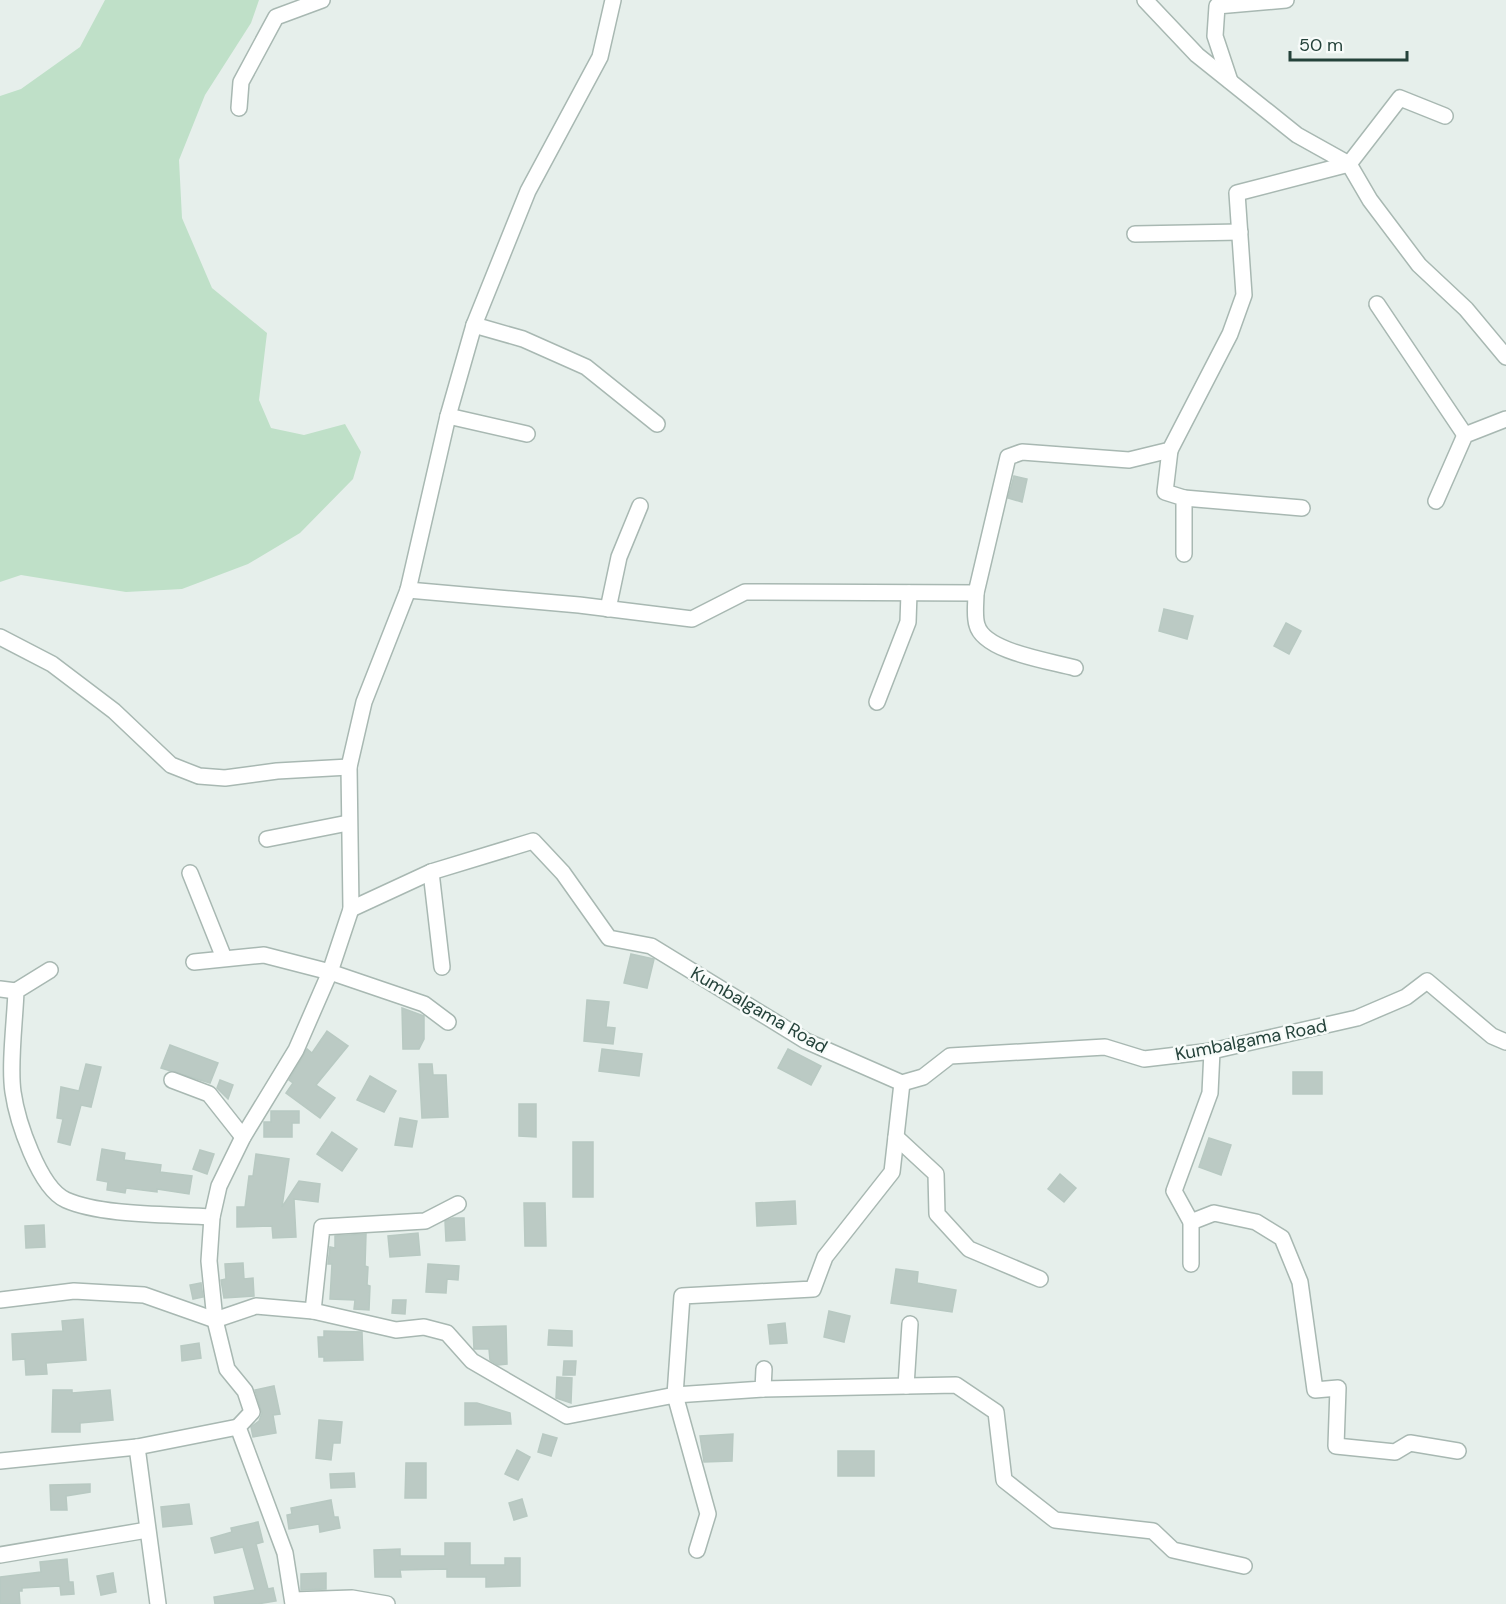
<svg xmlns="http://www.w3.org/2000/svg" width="1506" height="1604" viewBox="0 0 1506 1604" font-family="'DM Sans',sans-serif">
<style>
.green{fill:#bfe0c8}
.building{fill:#bbcac4;stroke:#b8c9c2;stroke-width:1.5}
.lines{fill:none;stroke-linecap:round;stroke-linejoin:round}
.street-casing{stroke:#a8b8b2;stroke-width:18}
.street{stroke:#fff;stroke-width:15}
.labels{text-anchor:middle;stroke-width:5;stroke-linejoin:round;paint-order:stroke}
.street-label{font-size:18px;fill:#24423a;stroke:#f7fbf9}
</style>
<rect width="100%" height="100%" fill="#e6efeb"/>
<polygon class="green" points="105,0 259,0 251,23 205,95 179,160 182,218 212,288 267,333 259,400 271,428 304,435 345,424 361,452 353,479 300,533 248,564 182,589 126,592 21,575 0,582 0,96 21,89 80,47"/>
<g class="building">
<polygon points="1014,476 1027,479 1022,502 1008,498"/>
<polygon points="1164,609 1193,616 1187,639 1159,631"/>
<polygon points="1286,623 1301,631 1289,654 1274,646"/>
<polygon points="631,954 654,959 647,988 624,983"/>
<polygon points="587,1000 609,1002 606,1027 615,1028 613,1044 584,1041"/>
<polygon points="402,1008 424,1016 424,1039 419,1049 403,1049"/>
<polygon points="327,1031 348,1046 316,1085 335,1098 320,1118 286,1093 293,1083 289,1080 307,1049 312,1053"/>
<polygon points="170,1045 218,1063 210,1083 161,1068"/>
<polygon points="602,1049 642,1054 639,1076 599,1071"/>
<polygon points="788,1049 821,1066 811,1085 778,1068"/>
<polygon points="86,1064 101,1067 91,1107 81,1105 70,1145 58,1142 63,1119 57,1118 61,1087 79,1091"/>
<polygon points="419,1064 432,1064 433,1075 446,1075 448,1117 422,1118"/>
<rect x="1293" y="1072" width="29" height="22"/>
<polygon points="370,1076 396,1091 384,1112 357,1100"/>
<polygon points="220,1080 233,1085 228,1099 217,1088"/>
<polygon points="519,1104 536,1104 536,1137 519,1136"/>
<polygon points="271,1111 299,1111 299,1123 292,1123 292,1137 264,1137 264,1122 271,1122"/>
<polygon points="400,1118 417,1121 412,1147 395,1145"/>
<polygon points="332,1132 357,1149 342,1171 317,1154"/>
<polygon points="1209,1138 1231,1145 1221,1175 1199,1167"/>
<rect x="573" y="1142" width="20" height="55"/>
<polygon points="102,1149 125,1153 124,1160 161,1165 160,1172 192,1176 189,1194 157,1189 157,1192 126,1188 125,1193 107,1190 108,1182 97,1180"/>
<polygon points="200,1150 214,1154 207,1174 193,1169"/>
<polygon points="256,1154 289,1159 282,1207 299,1181 320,1184 318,1202 294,1199 296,1237 273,1238 272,1226 237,1227 237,1207 245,1207 249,1176 253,1176"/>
<polygon points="1060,1174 1076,1188 1064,1202 1048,1189"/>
<polygon points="795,1201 796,1224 757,1226 756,1203"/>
<polygon points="524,1203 545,1203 546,1246 525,1246"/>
<polygon points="453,1218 464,1218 465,1240 446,1241 445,1221"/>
<polygon points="44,1225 45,1247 26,1248 25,1226"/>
<polygon points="418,1233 420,1255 390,1257 388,1236"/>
<polygon points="366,1234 365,1266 368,1267 367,1285 370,1286 369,1310 354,1309 355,1300 330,1299 332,1264 328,1264 330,1247 335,1248 335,1236"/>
<polygon points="243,1263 244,1279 253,1278 254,1296 224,1298 221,1280 226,1279 225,1264"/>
<polygon points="428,1264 459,1266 458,1280 447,1279 446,1293 426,1292"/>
<polygon points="896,1269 918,1272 917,1283 956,1290 952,1312 891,1303"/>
<polygon points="201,1283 203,1297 193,1299 190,1285"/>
<polygon points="393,1300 406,1300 405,1314 392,1313"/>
<polygon points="829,1311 850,1316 844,1342 824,1337"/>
<polygon points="83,1319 86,1360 46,1363 47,1374 26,1375 25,1359 13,1360 12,1334 63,1331 62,1321"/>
<polygon points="785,1323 787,1343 770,1344 768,1325"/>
<polygon points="506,1326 507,1364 498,1365 490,1360 489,1349 474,1349 473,1327"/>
<polygon points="549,1330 572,1331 572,1346 548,1345"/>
<polygon points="324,1331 362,1332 363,1360 324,1361 324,1357 319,1357 318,1337 324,1337"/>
<polygon points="199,1343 201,1358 182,1361 181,1346"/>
<polygon points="564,1361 576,1361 575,1375 563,1375"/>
<polygon points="557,1377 572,1378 571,1403 556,1398"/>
<polygon points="274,1386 280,1414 273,1415 276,1433 253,1437 251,1427 259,1421 262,1413 255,1390"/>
<polygon points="53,1390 72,1390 72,1393 110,1390 113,1420 80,1423 80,1432 52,1432"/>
<polygon points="465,1403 477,1403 510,1413 511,1424 465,1425"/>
<polygon points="319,1420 342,1422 340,1443 333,1443 331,1460 316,1458"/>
<polygon points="543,1434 557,1438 551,1456 538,1452"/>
<polygon points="733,1434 732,1461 704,1462 700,1436"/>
<polygon points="517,1450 530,1457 518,1480 505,1474"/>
<rect x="838" y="1451" width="36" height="25"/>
<polygon points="406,1463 426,1463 426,1498 405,1498"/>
<polygon points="354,1473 355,1487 331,1488 330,1474"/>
<polygon points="90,1484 90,1492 66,1496 67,1510 51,1510 50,1485"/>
<polygon points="522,1499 527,1516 514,1520 509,1503"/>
<polygon points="331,1500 334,1517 338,1517 340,1528 320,1532 319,1524 289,1529 287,1515 292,1514 291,1508"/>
<polygon points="189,1504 192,1524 163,1527 161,1507"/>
<polygon points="258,1522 263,1542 256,1544 268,1589 273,1588 276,1601 257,1604 215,1604 214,1597 255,1590 243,1547 215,1553 211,1538 232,1532 231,1528"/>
<polygon points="445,1543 470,1543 470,1565 505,1565 505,1558 520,1558 520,1586 486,1587 486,1577 447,1577 447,1569 400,1570 401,1577 375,1577 374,1550 400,1549 400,1556 445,1556"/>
<polygon points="67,1559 69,1582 73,1582 74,1594 61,1595 60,1586 22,1588 22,1591 19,1591 20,1604 0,1604 0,1577 41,1572 40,1562"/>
<polygon points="113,1573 116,1592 101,1595 97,1576"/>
<polygon points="326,1573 326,1589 301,1590 301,1574"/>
</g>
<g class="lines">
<g class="street-casing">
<g id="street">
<polyline points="1145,0 1197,55 1297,135 1349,164 1370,200 1419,265 1466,309 1506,357"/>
<polyline points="1230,81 1215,36 1217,6 1286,0"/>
<polyline points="239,108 241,82 276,17 322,0"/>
<polyline points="1135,234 1240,232"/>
<polyline points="1377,304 1465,435"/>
<polyline points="474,325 523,339 586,367 657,424"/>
<polyline points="448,416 527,434"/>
<polyline points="1170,450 1165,492 1184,498 1184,554"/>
<polyline points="1184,498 1302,508"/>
<polyline points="1436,501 1465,435 1506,419"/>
<polyline points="408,590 579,605 692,619 745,592 976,593 1008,457 1022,452 1129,460 1170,450 1230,334 1244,295 1237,193 1349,164 1400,98 1445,116"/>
<path d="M 976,593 C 976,603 974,616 977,625 C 984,652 1051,661 1075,668"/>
<polyline points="608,609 619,557 640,506"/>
<polyline points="0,637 52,664 114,711 171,765 199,776 225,778 277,771 349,767"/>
<polyline points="877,702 908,622 909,593"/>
<polyline points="267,839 348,823"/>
<polyline points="431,872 442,967"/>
<polyline points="190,873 224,958"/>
<polyline points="351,909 431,872 533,841 563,873 609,938 651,946 806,1041 902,1083 923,1077 950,1056 1105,1047 1144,1059 1212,1051 1357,1018 1406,997 1427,981 1492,1036 1506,1042"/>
<polyline points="194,962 264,955 330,972 424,1004 448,1022"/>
<path d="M 50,970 L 16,991 C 15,1020 9,1065 13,1092 C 17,1120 39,1188 66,1200 C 102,1216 171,1214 212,1217"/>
<polyline points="0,989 16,991"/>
<polyline points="172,1080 209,1094 243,1137"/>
<polyline points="896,1137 936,1174 937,1214 969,1249 1040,1279"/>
<polyline points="1191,1222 1214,1213 1256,1222 1282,1238 1300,1282 1315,1390 1338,1388 1336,1446 1395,1452 1410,1443 1458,1451"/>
<polyline points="1191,1264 1191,1222 1174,1191 1210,1093 1212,1051"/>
<polyline points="0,1300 74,1291 144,1295 215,1320 256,1306 313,1311 396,1330 424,1327 447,1333 472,1361 567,1416 675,1395 708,1514 697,1550"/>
<polyline points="313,1311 322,1227 425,1221 458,1204"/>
<polyline points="764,1369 763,1389 675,1395 682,1296 813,1289 825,1257 892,1172 902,1083"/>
<polyline points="906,1386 910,1324"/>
<polyline points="763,1389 956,1385 996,1412 1004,1480 1055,1520 1153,1531 1173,1550 1244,1566"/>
<polyline points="137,1447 158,1604"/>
<polyline points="0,1461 137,1447 238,1427"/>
<polyline points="0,1555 147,1530"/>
<polyline points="293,1600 352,1598 387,1604"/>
<polyline points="293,1604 285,1553 238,1427 252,1412 245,1391 227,1369 215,1320 209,1261 212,1217 219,1186 243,1137 296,1050 330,972 351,909 349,767 364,702 408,590 448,416 474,325 528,191 600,57 613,0"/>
</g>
</g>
<use href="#street" class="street"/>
</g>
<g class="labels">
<g class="street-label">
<text transform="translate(759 1010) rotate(30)" y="6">Kumbalgama Road</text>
<text transform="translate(1251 1040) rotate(-11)" y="6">Kumbalgama Road</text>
</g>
</g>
<path d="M1290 51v9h117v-9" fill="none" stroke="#24423a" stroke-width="3"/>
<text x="1299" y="51" font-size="18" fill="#24423a" stroke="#f7fbf9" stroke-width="4.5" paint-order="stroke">50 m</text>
</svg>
